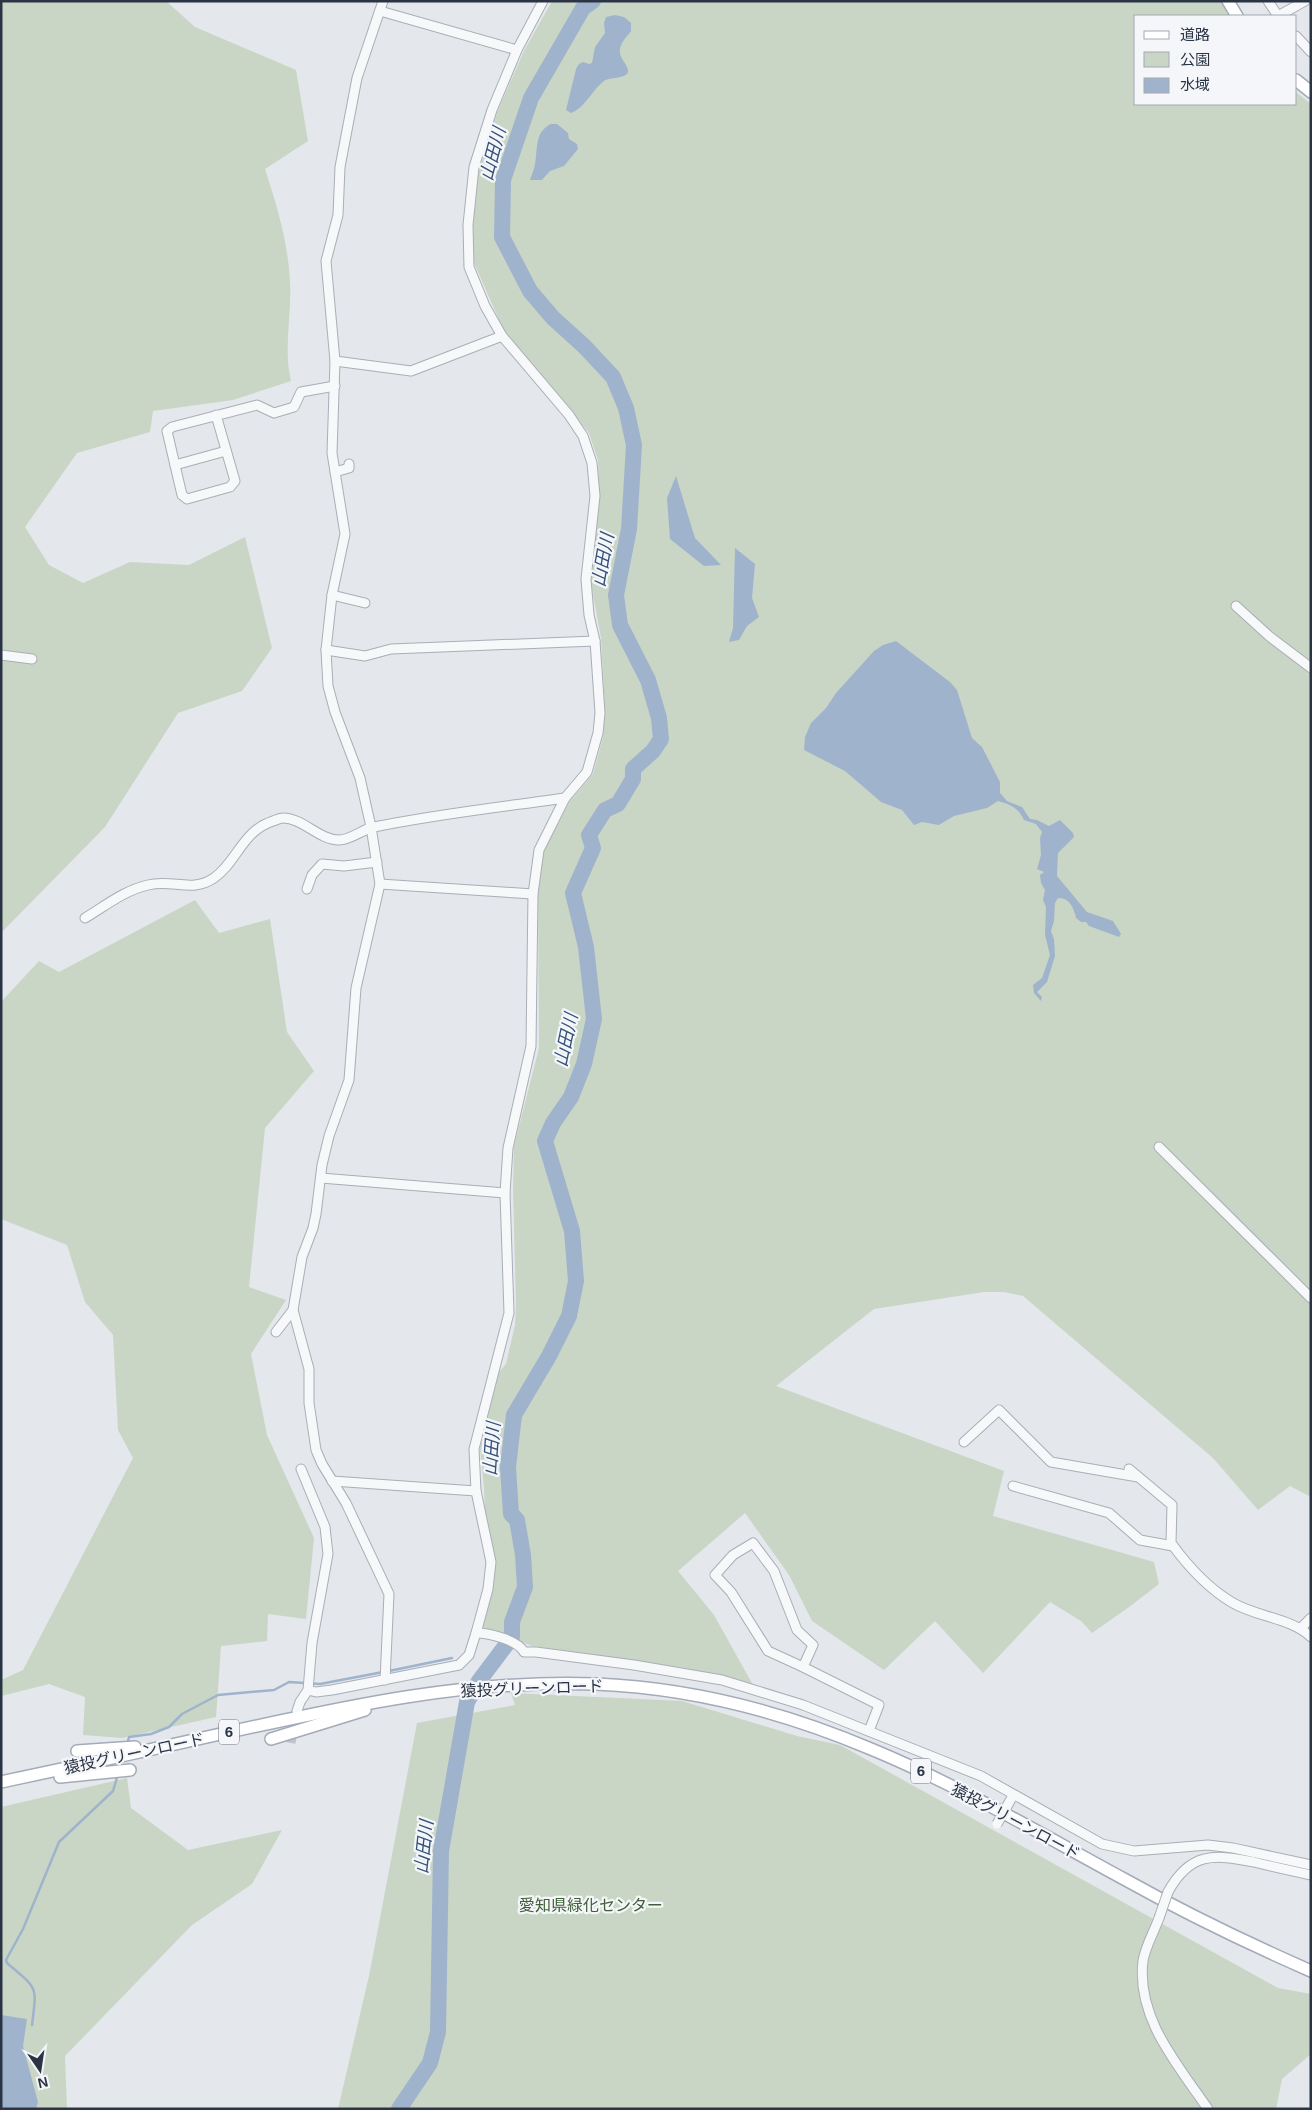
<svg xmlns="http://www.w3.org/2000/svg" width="1312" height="2110" viewBox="0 0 1312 2110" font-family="Helvetica,'Noto Sans JP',sans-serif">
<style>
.green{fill:#c9d6c5}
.water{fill:#9fb4cc}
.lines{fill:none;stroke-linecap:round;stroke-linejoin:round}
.stream{stroke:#9fb4cc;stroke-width:2.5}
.river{stroke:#9fb4cc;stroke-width:16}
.minor-tunnel{stroke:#bfc3cb;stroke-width:9;stroke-dasharray:9 4.5;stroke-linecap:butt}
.minor-casing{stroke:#a9aeb7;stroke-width:11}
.major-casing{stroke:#a3abb8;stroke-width:14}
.minor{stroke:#f7f8fa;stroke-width:9}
.major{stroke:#fff;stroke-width:11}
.minor-bridge-casing{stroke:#a9aeb7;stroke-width:11;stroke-linecap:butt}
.minor-bridge{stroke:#f7f8fa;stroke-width:9}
.labels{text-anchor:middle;stroke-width:4.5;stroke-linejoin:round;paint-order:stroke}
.shield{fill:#f4f6f9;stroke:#676e7b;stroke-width:1}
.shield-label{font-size:15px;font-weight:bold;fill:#2b3445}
.street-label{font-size:16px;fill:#2b3445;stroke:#f4f6f9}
.park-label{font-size:16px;fill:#3f6138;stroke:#f4f6f9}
.water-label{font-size:18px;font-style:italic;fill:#34527a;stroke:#f4f6f9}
</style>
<rect width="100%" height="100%" fill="#e4e7ec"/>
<g class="green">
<path d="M 1,1 L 166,1 L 195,27 L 296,70 L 308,141 L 265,169 C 277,206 288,242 290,282 C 292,315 283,347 291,381 L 233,400 L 153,411 L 150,432 L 77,453 L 25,527 L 49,565 L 83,583 L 130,562 L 189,565 L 245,537 L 272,648 L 242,691 L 178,713 L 105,827 L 1,933 Z"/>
<polygon points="552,1 1222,1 1231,16 1136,16 1136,104 1296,104 1296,92 1311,104 1311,1497 1290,1486 1258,1510 1213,1458 1023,1296 1004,1292 984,1292 874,1309 776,1386 1004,1471 993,1516 1154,1562 1159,1584 1129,1607 1092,1633 1081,1621 1050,1602 983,1673 935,1621 884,1670 812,1621 789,1575 745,1513 678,1571 714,1615 753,1685 680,1667 532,1646 482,1627 481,1624 488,1601 484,1488 480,1448 499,1372 506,1364 515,1325 516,1304 513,1189 514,1146 539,1048 538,892 544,851 570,801 593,774 603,737 605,710 601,638 590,578 599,495 598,460 589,433 504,331 474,263 472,225 479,171 498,110 524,51"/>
<polygon points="195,900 219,933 270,919 287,1032 314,1071 265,1128 249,1287 286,1300 251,1354 267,1435 314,1538 306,1619 268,1614 267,1641 221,1646 216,1717 122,1738 83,1735 85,1697 49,1684 1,1696 1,1680 23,1670 133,1458 118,1430 113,1335 85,1302 67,1245 1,1219 1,1002 39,961 59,972"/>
<polygon points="511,1693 682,1701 797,1736 840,1745 1278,1988 1311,1994 1311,2054 1282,2079 1276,2109 338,2109 369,1976 417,1723 515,1705"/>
<polygon points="127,1778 131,1808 188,1850 282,1830 252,1884 192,1925 65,2056 67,2109 1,2109 1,1807"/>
</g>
<g class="water">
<path d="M 615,15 L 624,17 L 631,23 L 631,31 C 629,34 626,37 624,40 C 612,56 630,64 628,72 C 626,79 609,77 604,81 C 592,90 585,108 571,113 L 566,110 L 576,69 L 579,64 L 583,62 L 589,64 L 592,63 L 595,47 L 605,33 L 604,23 L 606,17 Z"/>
<path d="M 551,124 L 557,124 L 568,133 L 569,139 L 577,144 L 578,149 L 564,166 L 550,171 L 542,180 L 530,180 C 532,174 534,170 535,164 C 538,149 534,132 551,124 Z"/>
<polygon points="676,476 695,538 721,565 704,566 670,539 667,498"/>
<polygon points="735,548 755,564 752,598 759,617 747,626 739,640 729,642 733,628"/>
<path d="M 896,641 L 950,682 L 957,690 L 972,738 L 982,747 L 1000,782 L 1000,793 L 1007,801 L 1022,807 L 1030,819 L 1037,820 L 1049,826 L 1060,820 L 1073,833 L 1074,837 L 1058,853 L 1057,876 L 1087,912 L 1113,921 L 1121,934 L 1119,937 L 1089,926 L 1086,922 L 1081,922 L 1076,918 C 1074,908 1069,897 1058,898 L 1055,903 L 1054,921 L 1051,931 L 1054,939 L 1055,956 L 1047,982 L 1037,992 L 1042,997 L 1041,1001 L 1034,993 L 1033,985 L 1042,978 L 1050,955 L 1045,935 L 1046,907 L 1043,900 L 1045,890 L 1041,883 L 1040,875 L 1044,872 L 1037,869 L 1041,855 L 1040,838 L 1042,832 L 1036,824 L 1024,820 C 1018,808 1012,805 998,801 L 987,808 L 954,816 L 939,825 L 922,822 L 914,825 L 902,810 L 881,802 L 845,771 L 804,750 L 805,737 L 811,723 L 826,708 L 836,693 L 874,651 L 883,645 Z"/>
<polygon points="1,2015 27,2019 23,2046 38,2102 36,2109 1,2109"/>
</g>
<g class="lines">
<g class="stream">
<polyline points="389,1671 452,1658"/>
<polyline points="127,1745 129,1737 151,1734 169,1727 182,1714 218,1695 274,1690 289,1682 320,1684 383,1672"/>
<path d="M 32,2025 C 37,1984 38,1990 7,1963 L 6,1960 L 23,1929 L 59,1842 L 113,1791 L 118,1774"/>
</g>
<polyline class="river" points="399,2109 430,2063 438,2032 441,1851 467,1702 479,1681 512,1637 512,1622 525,1587 523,1555 517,1520 511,1514 508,1467 514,1415 549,1356 569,1316 576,1281 572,1231 545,1141 553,1123 571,1097 584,1064 594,1019 586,947 573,893 593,848 589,835 605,810 618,804 633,779 633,769 653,751 661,739 659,718 648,680 620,625 616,595 629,529 634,445 626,408 613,377 584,346 553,318 530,291 502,237 503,180 531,98 583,8 593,1"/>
<polyline class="minor-tunnel" points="291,1743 296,1714"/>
<g class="minor-casing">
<g id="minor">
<polyline points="383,1 357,78 340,167 338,215 326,261 335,361 332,453 345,534 332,595 326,650 328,686 335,712 360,778 371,827 380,884 356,988 349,1080 329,1136 322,1165 316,1214 313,1228 302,1257 293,1310 309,1369 309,1403 316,1450 322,1464 346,1503 389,1594 385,1680"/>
<polyline points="1268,1 1278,16"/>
<polyline points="380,11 517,50"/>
<polyline points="1278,16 1305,1"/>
<polyline points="1296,36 1311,52"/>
<polyline points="335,361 411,371 502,336"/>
<polyline points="216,415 235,481 230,487 187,499 182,495 167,431 172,427 257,405 274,413 294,407 301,392 335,386"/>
<polyline points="175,465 226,451"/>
<polyline points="335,472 349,468 349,464"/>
<polyline points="332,595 365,603"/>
<polyline points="1236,606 1269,636 1311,668"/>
<polyline points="326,650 365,656 391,649 595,641"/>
<polyline points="1,655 32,659"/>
<polyline points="380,884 533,894"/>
<polyline points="307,889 312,875 322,864 344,866 377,862"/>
<path d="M 85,918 C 105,906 125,890 148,885 C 173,879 192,893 214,878 C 237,862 242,831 273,821 C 276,820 280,818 283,818 C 303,818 319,840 339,840 C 351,840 363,829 374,827 C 437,814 501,807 565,798"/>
<polyline points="1159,1147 1311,1298"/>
<polyline points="321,1178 505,1193"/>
<polyline points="276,1332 293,1310"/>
<polyline points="964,1442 999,1410 1051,1462 1138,1477"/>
<path d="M 1129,1469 L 1172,1505 L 1171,1543 C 1187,1565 1209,1589 1233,1603 C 1257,1617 1291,1618 1311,1637"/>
<polyline points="332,1481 476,1491"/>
<polyline points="1013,1486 1109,1513 1140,1540 1173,1546"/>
<polygon points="753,1543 774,1571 797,1630 813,1645 803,1667 768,1651 731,1592 715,1575 733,1555"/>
<polyline points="1301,1628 1311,1618"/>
<path d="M 476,1633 C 489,1633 518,1640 524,1652 L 536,1652 L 634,1665 L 722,1680 L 803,1705 L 981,1776 L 1102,1844 L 1134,1851 L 1208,1845 L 1233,1848 L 1311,1865"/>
<polyline points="803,1667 879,1705 869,1731"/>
<polyline points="308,1690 316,1692 332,1690 459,1665 469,1655 476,1633 488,1589 491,1562 476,1491 474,1449 509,1313 505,1193 508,1148 531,1046 533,894 539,850 565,798 587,772 598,733 600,713 595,641 589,615 586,579 595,496 592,463 583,436 569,415 502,336 485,306 469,267 468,225 474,167 492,110 517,50 543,1"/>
<polyline points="297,1711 300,1702 308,1690 312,1643 328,1554 325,1527 301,1469"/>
<path d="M 1168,1892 C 1190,1852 1213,1854 1254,1862 C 1273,1867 1292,1871 1311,1875"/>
<path d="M 1159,1918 C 1154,1932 1145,1947 1143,1961 C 1136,2018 1178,2065 1208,2109"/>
</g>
</g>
<g class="major-casing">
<g id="major">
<polyline points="1228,1 1237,16"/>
<polyline points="1296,80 1311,92"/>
<polyline points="271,1739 365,1710"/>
<polyline points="77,1751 135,1747"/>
<polyline points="60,1777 130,1770"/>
<path d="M 1,1782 C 76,1766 150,1750 225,1733 C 347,1706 470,1679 596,1684 C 691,1688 784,1712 871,1749 C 958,1785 1041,1834 1124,1879 C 1185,1913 1247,1943 1311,1971"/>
</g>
</g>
<use href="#minor" class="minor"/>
<use href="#major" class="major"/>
<g class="minor-bridge-casing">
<g id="minor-bridge">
<polyline points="997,1824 1011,1799"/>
<polyline points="1159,1918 1168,1892"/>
</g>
</g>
<use href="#minor-bridge" class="minor-bridge"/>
</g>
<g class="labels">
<g class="shield">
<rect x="219" y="1719.5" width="20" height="25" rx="4"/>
<rect x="911" y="1758.5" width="20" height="25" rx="4"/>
</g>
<g class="shield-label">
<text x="229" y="1737">6</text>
<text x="921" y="1776">6</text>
</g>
<g class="street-label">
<text transform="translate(532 1688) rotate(-2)" y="6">猿投グリーンロード</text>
<text transform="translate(134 1753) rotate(-12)" y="6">猿投グリーンロード</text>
<text transform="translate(1016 1821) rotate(28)" y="6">猿投グリーンロード</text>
</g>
<g class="park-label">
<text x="591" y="1911">愛知県緑化センター</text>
</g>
<g class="water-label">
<text transform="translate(493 154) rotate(-75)" y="6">山田川</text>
<text transform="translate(603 560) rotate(-80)" y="6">山田川</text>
<text transform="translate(566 1040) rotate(-78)" y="6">山田川</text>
<text transform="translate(492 1449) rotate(-86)" y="6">山田川</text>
<text transform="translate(424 1847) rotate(-84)" y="6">山田川</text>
</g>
</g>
<rect width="1312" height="2110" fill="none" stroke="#2b3445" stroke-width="5"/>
<rect x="1134" y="15" width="162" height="90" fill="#f4f6f9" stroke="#a4a8b1"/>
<rect x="1144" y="31" width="25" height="8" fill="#ffffff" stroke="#a4a8b1"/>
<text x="1180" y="40" font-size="15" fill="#2b3445">道路</text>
<rect x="1144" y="52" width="25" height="15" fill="#c9d6c5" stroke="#a4a8b1"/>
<text x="1180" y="65" font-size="15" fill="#2b3445">公園</text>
<rect x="1144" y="78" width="25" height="15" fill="#9fb4cc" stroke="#a4a8b1"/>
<text x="1180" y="90" font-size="15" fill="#2b3445">水域</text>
<g transform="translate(40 2070) rotate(167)" stroke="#f4f6f9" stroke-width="4" paint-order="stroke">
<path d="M0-4L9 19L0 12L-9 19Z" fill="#2b3445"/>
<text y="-8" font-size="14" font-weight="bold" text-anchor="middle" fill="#2b3445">N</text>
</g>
</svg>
